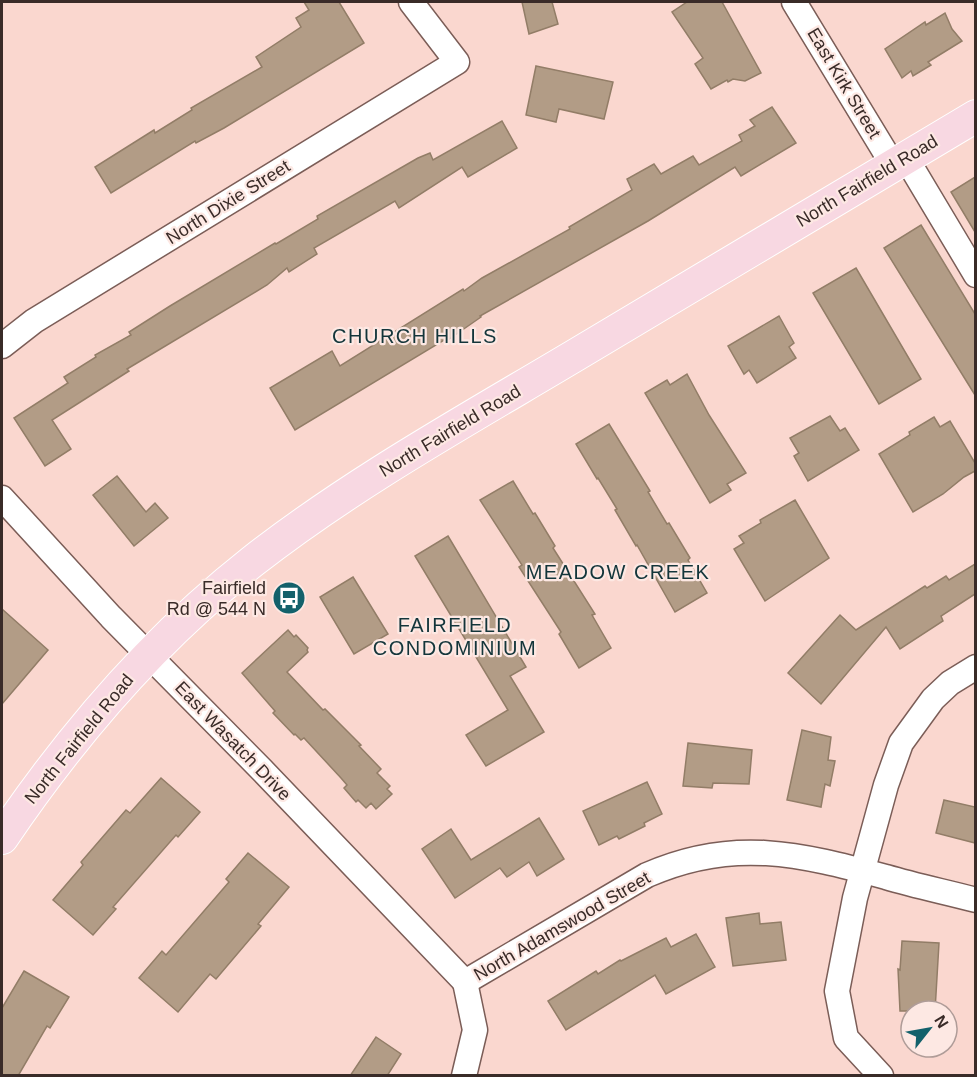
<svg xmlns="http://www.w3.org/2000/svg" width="977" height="1077" viewBox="0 0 977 1077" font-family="Helvetica,sans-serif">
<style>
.building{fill:#b29c86;stroke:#927d67;stroke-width:1.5}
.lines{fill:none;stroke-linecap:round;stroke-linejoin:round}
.minor-casing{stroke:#7b5d57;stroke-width:27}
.major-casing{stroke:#fff;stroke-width:34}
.minor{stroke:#fff;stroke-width:24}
.major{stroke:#f8d8e2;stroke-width:32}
.labels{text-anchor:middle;stroke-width:4.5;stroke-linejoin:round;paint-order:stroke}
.street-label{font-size:18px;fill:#392b28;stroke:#fde8e3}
.poi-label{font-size:18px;fill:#392b28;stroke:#fde8e3;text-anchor:end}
.neighbourhood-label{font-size:20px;letter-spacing:1.5px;fill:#13353a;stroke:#fde8e3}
</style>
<rect width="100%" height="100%" fill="#fad7cf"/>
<g class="building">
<polygon points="304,2 339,2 364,43 224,128 196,143 195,141 111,193 95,167 154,130 155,133 192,110 191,108 262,67 256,57 301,27 296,18 309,10"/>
<polygon points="522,2 552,2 558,24 529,34"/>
<polygon points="687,2 722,2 761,73 745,81 733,79 728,82 727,80 711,89 695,64 703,58 672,12"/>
<polygon points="945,13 952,29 962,41 928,62 931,65 913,76 911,71 902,78 885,49 925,22 926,25"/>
<polygon points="536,66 613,82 604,119 559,109 556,122 526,115"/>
<polygon points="772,107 796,143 741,176 735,167 648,221 480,316 481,317 445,342 444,340 295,430 270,388 332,351 340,366 463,289 464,291 482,278 570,229 569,227 632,190 627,179 654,164 661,174 693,156 699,165 742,141 739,135 755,126 750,120"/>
<polygon points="502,121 517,148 468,177 462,167 399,208 395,201 314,248 317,254 289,272 287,268 267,285 127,369 129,371 52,420 71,449 45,466 14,418 68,383 64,377 96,357 95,355 131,335 129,332 170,306 275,243 276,244 318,219 317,216 418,158 430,153 433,160"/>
<polygon points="975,177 975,232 951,192"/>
<polygon points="921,225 975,314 975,395 884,248"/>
<polygon points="856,268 921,379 879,404 813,293"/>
<polygon points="779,316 794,343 789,347 796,358 757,383 749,370 744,374 728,346"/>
<polygon points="687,374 709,415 746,473 727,484 731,490 710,503 645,393 667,380 670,385"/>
<polygon points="830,416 840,431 845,428 859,450 808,481 794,456 799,453 790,438"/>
<polygon points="934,417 940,427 950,421 975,463 975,471 964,477 943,494 913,512 879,454 910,435 909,432"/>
<polygon points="609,424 650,491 648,492 667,524 669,523 690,558 688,560 707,593 675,612 637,545 636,546 615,510 617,509 598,478 597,479 576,444"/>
<polygon points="117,476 146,512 155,503 168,518 134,546 93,495"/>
<polygon points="513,481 533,514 535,513 555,546 553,548 595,614 592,615 611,648 579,668 559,634 561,632 519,567 522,565 480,500"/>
<polygon points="795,500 829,558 765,601 734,549 744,543 739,536 761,523 760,520"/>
<polygon points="448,536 526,667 510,676 544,732 486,766 466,735 508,710 415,556"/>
<polygon points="975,564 975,594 941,616 943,621 900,649 886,627 821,704 788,673 840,615 856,630 925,586 927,588 946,576 949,580"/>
<polygon points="353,577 388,634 354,654 320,597"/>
<polygon points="2,609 48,650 2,704"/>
<polygon points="288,630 294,637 296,635 308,648 307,650 308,652 287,672 323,710 325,709 361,745 359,746 381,769 377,773 390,786 387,789 392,794 376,809 371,803 366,808 358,800 356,802 344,788 347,785 341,778 304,738 301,740 295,734 294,735 273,713 275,711 242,673"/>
<polygon points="802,730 831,737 828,760 835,761 830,786 825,784 821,807 787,800"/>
<polygon points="688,743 752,750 749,784 713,783 712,788 683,786"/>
<polygon points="161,778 200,812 178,837 176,835 113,907 116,909 93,935 53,900 83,865 81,862 126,810 130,813"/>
<polygon points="647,782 662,814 644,823 645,826 619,839 617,836 599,845 583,811"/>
<polygon points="944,800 975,807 975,843 936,833"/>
<polygon points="539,818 564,859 537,876 529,862 507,877 500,868 455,898 422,849 451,829 471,860"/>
<polygon points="248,853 289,887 258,924 261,926 216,979 210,974 178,1012 139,978 162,951 166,955 229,882 226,879"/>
<polygon points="759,913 760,924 781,922 786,960 733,966 726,918"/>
<polygon points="696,934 715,967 666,994 655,975 566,1030 548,1001 596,971 598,974 620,960 621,961 666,938 671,947"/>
<polygon points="902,941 939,943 935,1011 900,1011 898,969 900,970"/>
<polygon points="24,971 69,997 50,1028 47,1026 18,1076 2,1076 2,1008"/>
<polygon points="376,1037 401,1054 387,1076 350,1076"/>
</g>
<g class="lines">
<g class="minor-casing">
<g id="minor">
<polyline points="794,2 893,165"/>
<polyline points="906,158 976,275"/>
<polyline points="2,346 34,321 457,62 411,2"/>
<polyline points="2,498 111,617 262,770 465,982"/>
<path d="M 465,982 L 647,875 C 733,837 800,854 886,877 C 916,886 946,892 976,900"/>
<polyline points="464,1076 475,1030 465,982"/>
<polyline points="881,1076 846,1038 837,991 855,898 886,785 901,743 933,699 950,683 976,667"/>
</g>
</g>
<g class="major-casing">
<path id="major" d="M 2,838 C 71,736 155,638 253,561 C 353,483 465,421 574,356 C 708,276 842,196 976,116"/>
</g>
<use href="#minor" class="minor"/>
<use href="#major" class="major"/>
</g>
<defs>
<g id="bus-disc" transform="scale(1.725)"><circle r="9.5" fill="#13616b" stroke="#fde8e3"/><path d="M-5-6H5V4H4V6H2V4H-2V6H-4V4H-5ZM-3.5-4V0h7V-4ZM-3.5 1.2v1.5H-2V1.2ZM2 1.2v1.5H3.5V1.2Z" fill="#fff"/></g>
</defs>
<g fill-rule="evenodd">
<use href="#bus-disc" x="289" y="598"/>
</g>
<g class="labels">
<g class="street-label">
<text transform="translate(844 83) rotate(59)" y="6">East Kirk Street</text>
<text transform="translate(867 181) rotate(-31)" y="6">North Fairfield Road</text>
<text transform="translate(228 202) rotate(-32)" y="6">North Dixie Street</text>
<text transform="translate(450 431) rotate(-31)" y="6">North Fairfield Road</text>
<text transform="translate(79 739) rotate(-51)" y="6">North Fairfield Road</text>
<text transform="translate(233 741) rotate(46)" y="6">East Wasatch Drive</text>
<text transform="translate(562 926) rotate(-30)" y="6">North Adamswood Street</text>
</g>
<g class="poi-label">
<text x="266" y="594">Fairfield<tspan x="266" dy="21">Rd @ 544 N</tspan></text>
</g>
<g class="neighbourhood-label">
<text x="415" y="343">CHURCH HILLS</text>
<text x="618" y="579">MEADOW CREEK</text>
<text x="455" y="632">FAIRFIELD<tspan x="455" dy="23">CONDOMINIUM</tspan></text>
</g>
</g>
<rect width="977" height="1077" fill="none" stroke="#392b28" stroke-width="6"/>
<g transform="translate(929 1029) rotate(59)"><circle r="28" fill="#fde8e3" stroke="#af9c98" stroke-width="1.5"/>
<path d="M0-4.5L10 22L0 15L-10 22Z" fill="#13616b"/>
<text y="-9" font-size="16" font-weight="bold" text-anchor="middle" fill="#392b28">N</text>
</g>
</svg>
